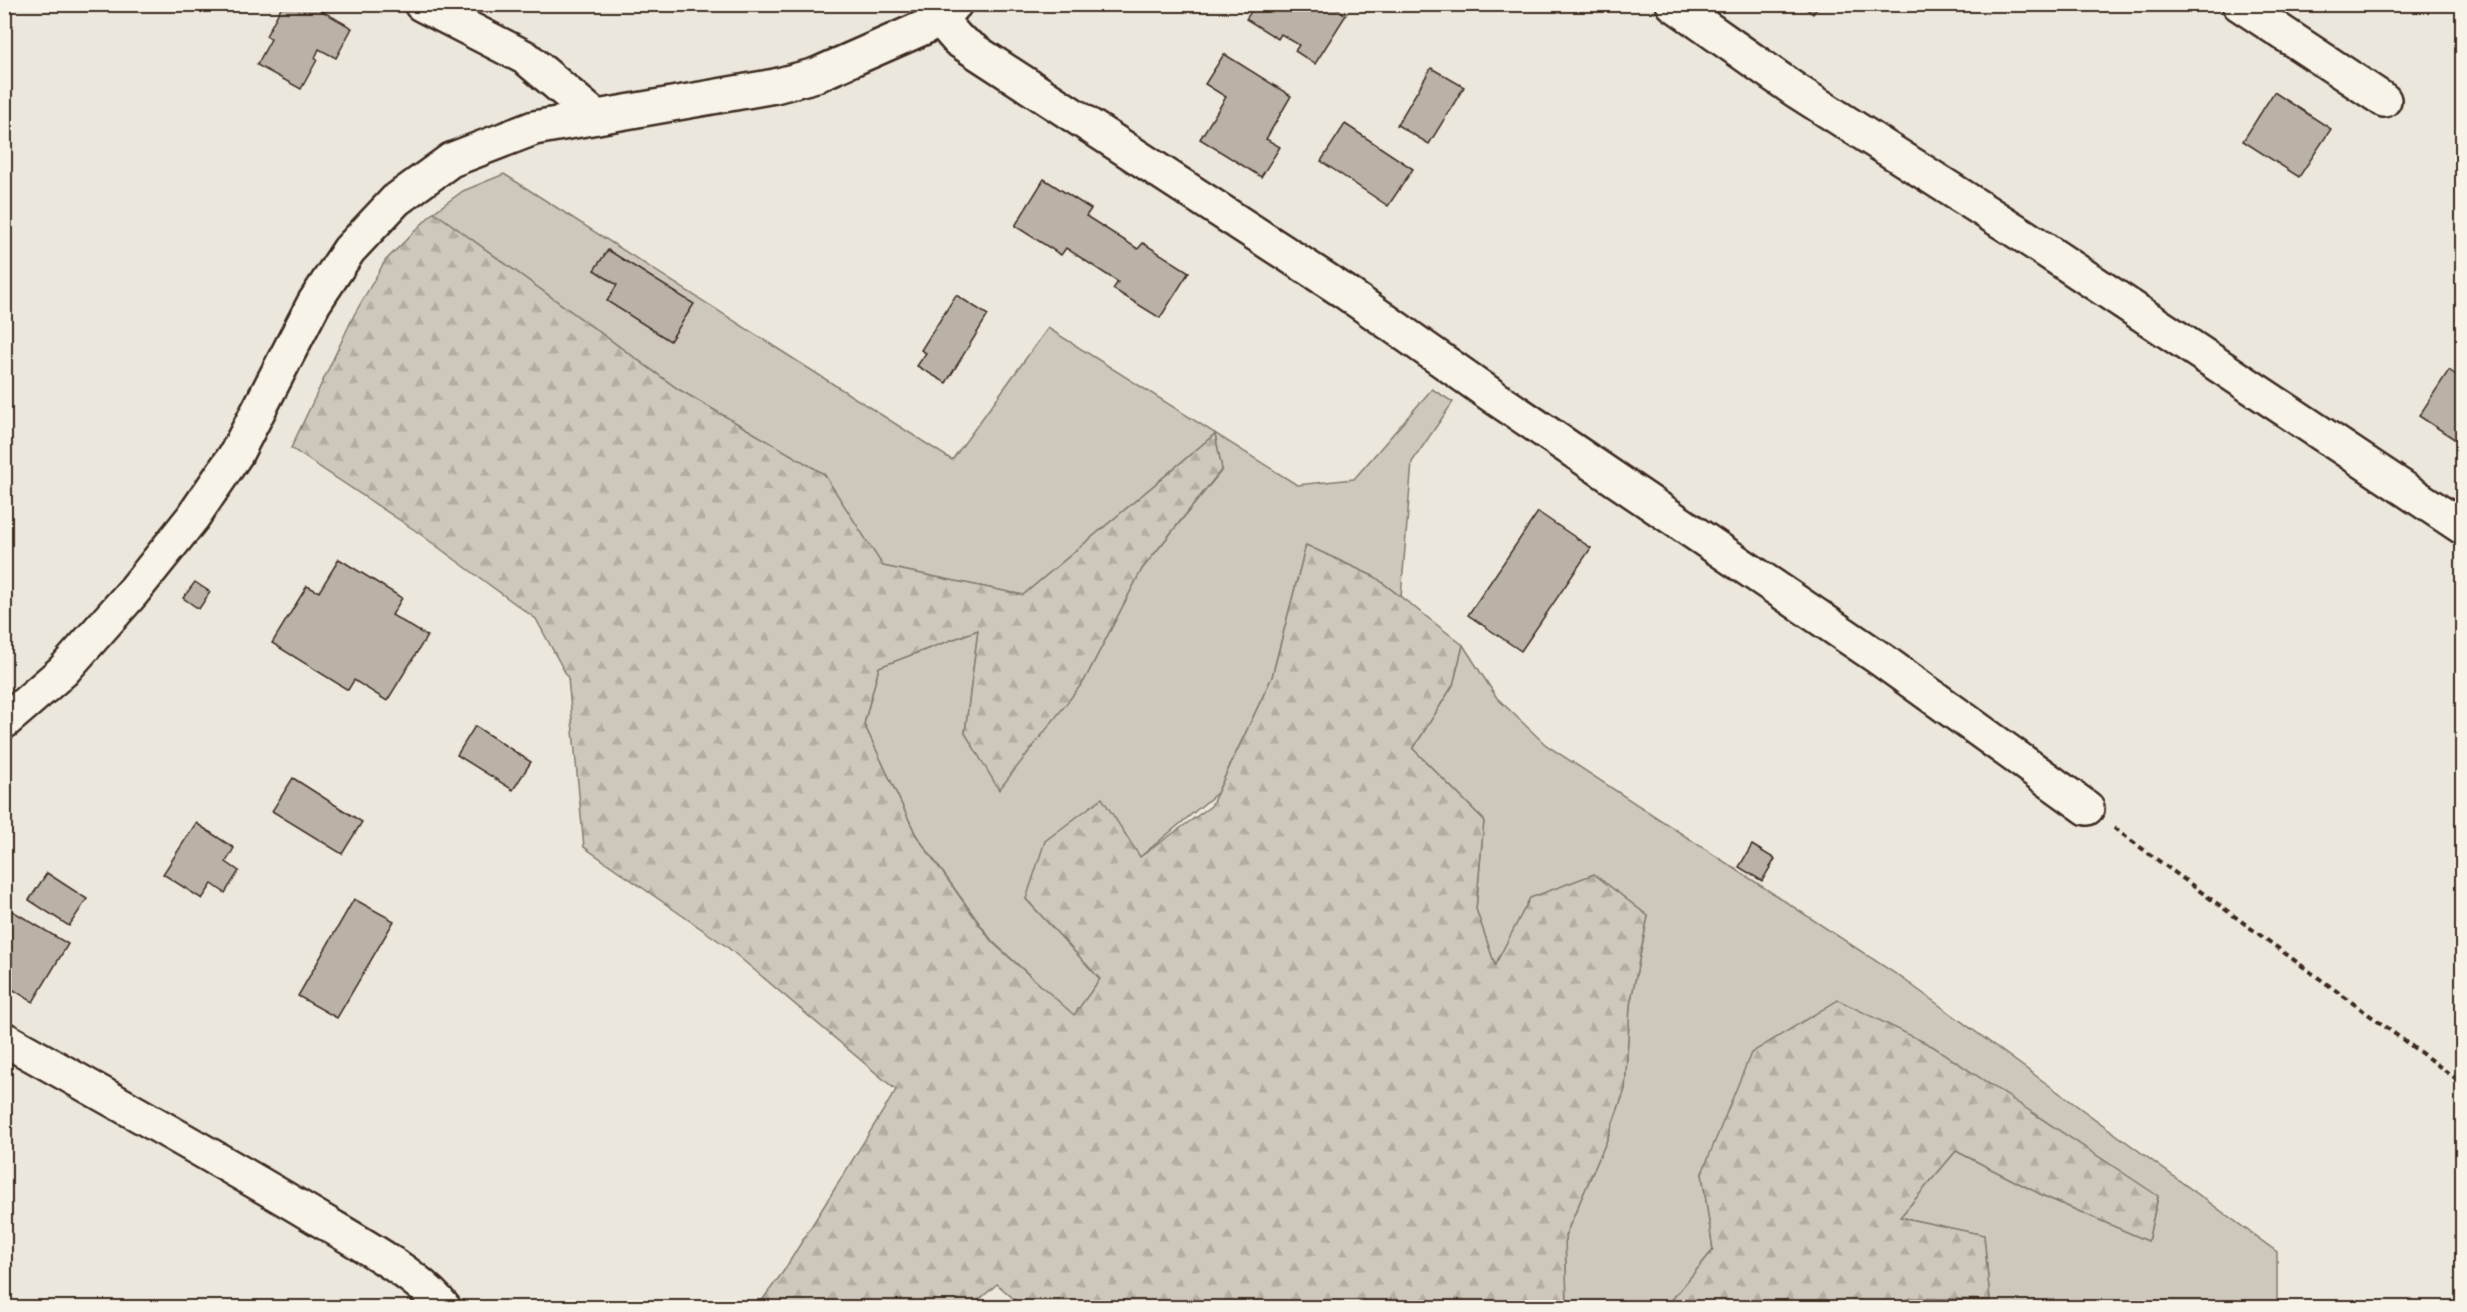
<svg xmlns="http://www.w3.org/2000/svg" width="2467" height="1312" viewBox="0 0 2467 1312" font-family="Mynerve,sans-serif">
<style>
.green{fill:#cec8bc;stroke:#84796d;stroke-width:1.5}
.forest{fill:url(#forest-firs);stroke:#84796d;stroke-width:1.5}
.building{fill:#bab2a7;stroke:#3b2a1e;stroke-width:1.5}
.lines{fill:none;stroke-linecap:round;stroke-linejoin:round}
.minor-casing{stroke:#3b2a1e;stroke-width:38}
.path{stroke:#3b2a1e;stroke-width:4;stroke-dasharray:6 4.5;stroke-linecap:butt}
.minor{stroke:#f7f3e8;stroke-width:33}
</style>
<defs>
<pattern id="forest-firs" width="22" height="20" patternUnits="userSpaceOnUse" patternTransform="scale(1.5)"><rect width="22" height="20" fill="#cec8bc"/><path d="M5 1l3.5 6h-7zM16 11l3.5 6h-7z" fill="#b2aca1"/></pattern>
</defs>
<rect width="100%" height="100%" fill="#ece7dc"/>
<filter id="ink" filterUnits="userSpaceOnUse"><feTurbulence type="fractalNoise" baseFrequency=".0167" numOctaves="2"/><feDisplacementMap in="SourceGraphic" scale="12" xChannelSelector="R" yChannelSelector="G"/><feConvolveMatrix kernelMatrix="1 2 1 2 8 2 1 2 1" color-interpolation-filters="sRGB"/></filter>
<g filter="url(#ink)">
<g class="green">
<polygon points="504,174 952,460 1048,328 1297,485 1354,479 1432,389 1453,402 1412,462 1401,597 1375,577 1306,545 1272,677 1217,793 1140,857 1026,899 1100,979 1074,1016 992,941 916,835 864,724 879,667 978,630 965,733 1084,681 1142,569 1222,470 1215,434 1023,595 882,566 824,474 678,389 434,212 463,191"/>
<polygon points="1463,645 1497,698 1546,745 1902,978 2277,1252 2277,1302 2284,1307 1876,1307 1912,1298 1990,1300 1984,1235 1900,1217 1956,1151 2046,1197 2148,1241 2158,1197 1932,1046 1702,1173 1713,1250 1666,1307 1567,1307 1565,1236 1606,1142 1625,1089 1630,1005 1648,916 1594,874 1530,898 1495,966 1476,909 1484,820 1413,749 1453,685"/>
</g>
<g class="forest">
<polygon points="434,212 678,389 824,474 883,566 1023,595 1215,434 1222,469 1142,569 1084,681 999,790 965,733 978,630 879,667 864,724 916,835 992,942 1074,1015 1100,979 1026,899 1045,841 1102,798 1140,857 1211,806 1272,677 1306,545 1375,577 1463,645 1453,685 1413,749 1484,820 1476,909 1495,965 1530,898 1594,874 1648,916 1630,1005 1625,1089 1606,1142 1565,1236 1567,1307 1024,1308 997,1284 971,1307 757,1307 783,1272 896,1090 726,946 584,847 568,678 536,619 416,531 291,448 354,315 385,261"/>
<polygon points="1838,1000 1932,1046 2158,1196 2148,1241 2046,1197 1956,1151 1900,1217 1984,1235 1990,1300 1912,1298 1876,1308 1666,1307 1713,1250 1702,1173 1751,1053"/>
</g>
<g class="building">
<polygon points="283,4 310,4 352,28 336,58 319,49 315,58 317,60 301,89 257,65 271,39 266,36"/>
<polygon points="1256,4 1330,4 1346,15 1315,64 1295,51 1299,45 1281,34 1278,39 1246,19"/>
<polygon points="1800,4 1820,4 1813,14"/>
<polygon points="1224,54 1291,96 1266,139 1280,147 1261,177 1200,139 1226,97 1205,84"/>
<polygon points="1431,68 1464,87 1429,144 1397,125"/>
<polygon points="2274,92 2331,129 2299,177 2243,141"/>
<polygon points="1345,124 1413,169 1388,206 1321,161"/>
<polygon points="1044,179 1091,209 1086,216 1138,249 1143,243 1189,272 1160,318 1113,289 1118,282 1066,248 1061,255 1015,226"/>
<polygon points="608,250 694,304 670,341 607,301 617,285 594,270"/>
<polygon points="956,295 988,315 946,383 917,366 926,353 921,350"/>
<polygon points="2449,370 2462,379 2462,444 2419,416"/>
<polygon points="1538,512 1591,548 1521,651 1468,615"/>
<polygon points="339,559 402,598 392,615 427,636 387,701 354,680 348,690 272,643 307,586 319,592"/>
<polygon points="195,582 210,592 199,609 183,598"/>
<polygon points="475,726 531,762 513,790 457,755"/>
<polygon points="293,778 362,822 342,854 272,811"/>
<polygon points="196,823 234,848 226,862 239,871 225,893 212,884 202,899 163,874"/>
<polygon points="1752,845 1775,859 1762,881 1739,867"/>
<polygon points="47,873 87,899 69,926 29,900"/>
<polygon points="354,899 394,921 337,1018 298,996"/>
<polygon points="4,906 68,944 33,1002 4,984"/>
</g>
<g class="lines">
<g class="minor-casing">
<g id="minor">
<polyline points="421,4 526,58 596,117"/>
<polyline points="1673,4 1795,90 2024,236 2462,527"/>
<polyline points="2239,4 2384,100"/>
<polyline points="939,18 958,40 1345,292 1497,399 1879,658 2087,808"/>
<polyline points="4,722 63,671 133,592 193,517 236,454 314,303 349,250 396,200 451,160 534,128 775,86 816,75 925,27 955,4"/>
<path d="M 4,1039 C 108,1097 212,1155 314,1216 C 352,1239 417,1273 444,1308"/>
</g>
</g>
<polyline class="path" points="2114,828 2462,1083"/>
<use href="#minor" class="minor"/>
</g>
</g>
<rect width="2467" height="1312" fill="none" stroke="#f7f3e8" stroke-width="24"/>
<rect x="12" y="12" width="2443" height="1288" fill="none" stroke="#3b2a1e" stroke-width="2" filter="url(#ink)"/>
</svg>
